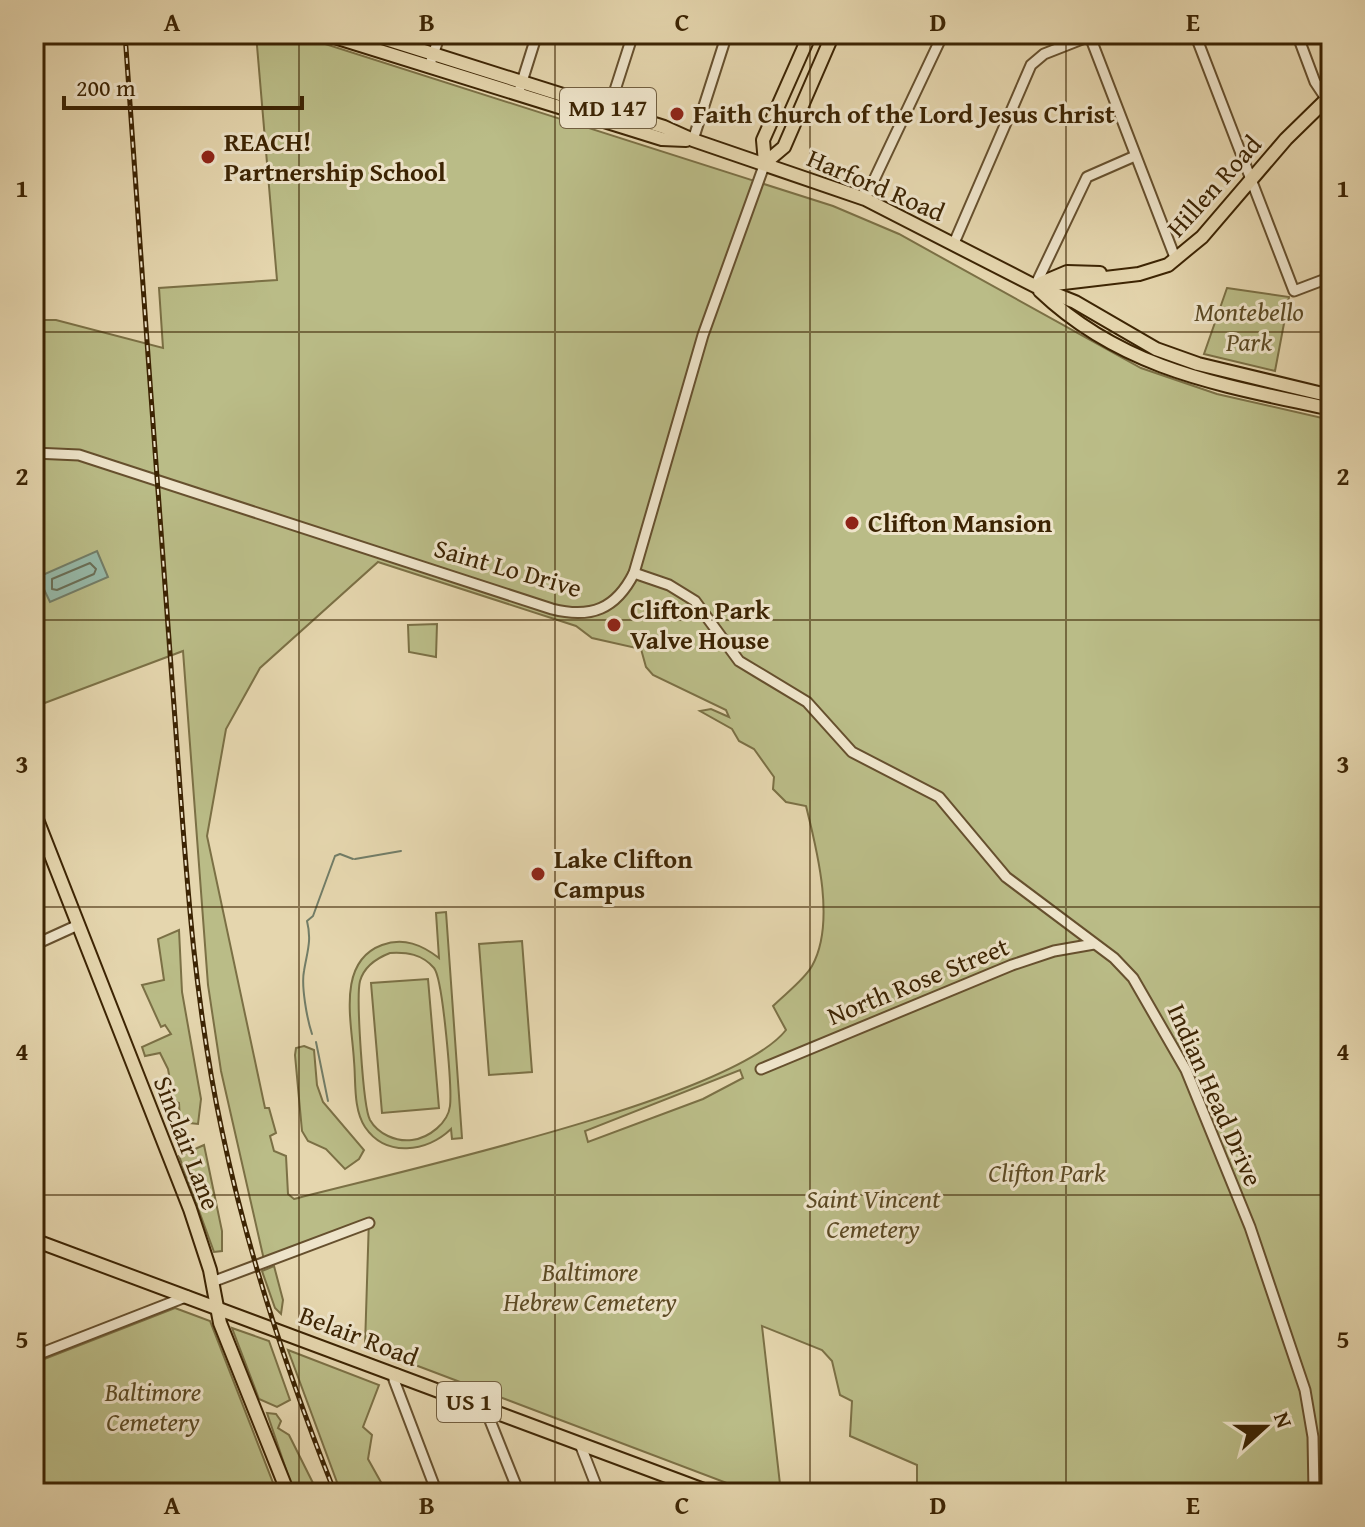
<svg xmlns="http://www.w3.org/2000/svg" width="1365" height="1527" viewBox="0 0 1365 1527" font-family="'Gentium Book Plus',serif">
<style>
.green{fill:#babc87;stroke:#7b7045;stroke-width:2;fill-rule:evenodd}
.water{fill:#96b9a9;stroke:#727d67;stroke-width:2}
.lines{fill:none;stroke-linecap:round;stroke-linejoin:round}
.shore{stroke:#696e56;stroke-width:2}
.stream{stroke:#727d67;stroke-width:2}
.minor-casing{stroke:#66502e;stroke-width:13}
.major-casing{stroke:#3c2403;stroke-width:16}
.minor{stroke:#eee4ca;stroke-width:9}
.major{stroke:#e5d6ae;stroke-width:12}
.rail-casing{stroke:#3c2403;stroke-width:5}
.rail{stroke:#eee4ca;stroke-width:2;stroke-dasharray:6;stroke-linecap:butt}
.grid{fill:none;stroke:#3c2403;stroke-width:2;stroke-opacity:0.55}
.poi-dot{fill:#8f2418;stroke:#eee4ca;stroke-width:3}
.labels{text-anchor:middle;stroke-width:6;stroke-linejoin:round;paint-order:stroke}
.shield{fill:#eee4ca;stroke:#715e3f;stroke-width:2}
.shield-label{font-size:24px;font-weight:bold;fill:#3c2403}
.poi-label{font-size:26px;font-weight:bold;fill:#3c2403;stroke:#eee4ca;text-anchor:start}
.street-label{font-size:26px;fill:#3c2403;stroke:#eee4ca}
.park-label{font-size:26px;font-style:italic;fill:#5c4a24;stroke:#eee4ca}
.neatline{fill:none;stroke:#3c2403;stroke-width:3}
.grid-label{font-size:26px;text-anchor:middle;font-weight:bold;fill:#3c2403}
</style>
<rect width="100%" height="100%" fill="#e5d6ae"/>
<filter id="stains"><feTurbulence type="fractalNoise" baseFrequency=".0025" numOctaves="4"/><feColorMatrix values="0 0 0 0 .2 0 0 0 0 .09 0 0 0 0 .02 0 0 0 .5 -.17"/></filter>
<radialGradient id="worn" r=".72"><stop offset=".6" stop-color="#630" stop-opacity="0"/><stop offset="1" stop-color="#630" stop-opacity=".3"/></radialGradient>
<g class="green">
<path d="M 256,34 L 294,34 L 833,206 L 899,234 L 1141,368 L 1217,394 L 1331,420 L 1331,1493 L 917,1493 L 917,1465 L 850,1436 L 852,1401 L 840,1395 L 832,1361 L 822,1350 L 762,1326 L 781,1493 L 753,1493 L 365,1346 L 369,1218 L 264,1260 L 221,1071 L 208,985 L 183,651 L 34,707 L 34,320 L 56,320 L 163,348 L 159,288 L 277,280 ZM 378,562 L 576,626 L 592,638 L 641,649 L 646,667 L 653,675 L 726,710 L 729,717 L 711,709 L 700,711 L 732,729 L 739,741 L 754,749 L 774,777 L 773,789 L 786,802 L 806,806 C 817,850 836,923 812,966 C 804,980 785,994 773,1006 L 786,1030 C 732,1099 392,1173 294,1199 L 288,1194 L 286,1156 L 274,1151 L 270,1136 L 276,1133 L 269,1108 L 265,1108 L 207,836 L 226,729 L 260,668 ZM 740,1070 L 743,1078 L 703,1099 L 588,1142 L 585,1131 Z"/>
<polygon points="1227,288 1289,297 1275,371 1204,354"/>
<polygon points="437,624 436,657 409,652 408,625"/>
<path d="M 446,912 L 462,1138 L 452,1139 L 451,1129 C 427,1152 386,1158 365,1127 C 353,1109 356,1081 354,1061 C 352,1023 336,962 382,945 C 404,937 422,945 439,958 L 436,913 ZM 390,953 C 407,952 422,954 434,968 C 443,979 452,1088 450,1106 C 448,1123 429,1138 412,1140 C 396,1142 378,1134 370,1120 C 363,1107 356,997 360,981 C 364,967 377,958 390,953 Z"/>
<polygon points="179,930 182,992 201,1099 198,1124 180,1122 179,1103 174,1101 168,1069 160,1053 145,1056 142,1047 171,1034 165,1025 161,1027 142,985 164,980 158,939"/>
<polygon points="522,941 532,1072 489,1075 479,944"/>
<polygon points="428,979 439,1108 382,1113 371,983"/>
<polygon points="304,1046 314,1050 317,1085 323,1102 364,1150 359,1159 345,1169 326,1149 308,1141 302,1131 295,1055 296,1048"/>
<polygon points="204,1145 222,1231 222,1251 214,1252 179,1156"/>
<polygon points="274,1266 283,1300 281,1314 275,1308 262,1271"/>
<polygon points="175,1308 210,1321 277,1493 34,1493 34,1363"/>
<polygon points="232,1328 269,1341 290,1400 277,1407 259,1399"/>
<polygon points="288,1350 379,1385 363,1427 372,1435 368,1459 387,1493 341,1493"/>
<polygon points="267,1413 276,1414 281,1421 278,1428 289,1435 318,1493 294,1493"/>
</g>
<polygon class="water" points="97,551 108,577 50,602 38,577"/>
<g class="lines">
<polygon class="shore" points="90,563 96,569 94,574 57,590 52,589 52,579"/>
<g class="stream">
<polyline points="355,859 401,851"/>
<path d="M 312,1034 C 307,1019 301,986 304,971 C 307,952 312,941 307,921 L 313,916 L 335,856 L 340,854 L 353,859"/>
<polyline points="316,1042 328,1101"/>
</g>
<g class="minor-casing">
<g id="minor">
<polyline points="1089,34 1176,260"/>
<polyline points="1195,34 1294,291 1331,277"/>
<polyline points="1297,34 1315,82 1331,106"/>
<polyline points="429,67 440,34"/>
<polyline points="520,88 537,34"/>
<polyline points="607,115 633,34"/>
<polyline points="693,140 727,34"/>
<polyline points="865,199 943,34"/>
<polyline points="954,243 1031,65 1044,54 1095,34"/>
<polyline points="1035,286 1087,177 1135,156"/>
<path d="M 34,453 L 79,455 L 552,609 C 591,619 616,609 634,573 L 703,335 L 765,163"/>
<polyline points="634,573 669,585 695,601 739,661 807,702 852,752 939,797 1006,877 1114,958 1133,978 1186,1070 1250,1227 1305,1390 1313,1437 1314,1493"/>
<polyline points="34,856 49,850"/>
<polyline points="34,945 78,925"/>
<polyline points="761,1069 1012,965 1054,951 1094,944"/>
<polyline points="212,1282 369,1223"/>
<polyline points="34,1356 188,1296"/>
<polyline points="397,1374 394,1380 437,1493"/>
<polyline points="485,1408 519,1493"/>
<polyline points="580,1444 599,1493"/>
</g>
</g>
<g class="major-casing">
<g id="major">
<polyline points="325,34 662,139 686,140"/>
<polyline points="370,34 664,127 693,140 865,199 1035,286 1075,302 1156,349 1198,364 1331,396"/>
<polyline points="765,163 784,147 833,34"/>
<polyline points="765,163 763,140 810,34"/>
<polyline points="1041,283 1067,272 1100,273"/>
<polyline points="1038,286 1139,274 1168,265 1202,237 1286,139 1331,95"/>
<path d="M 1040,291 C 1124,371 1223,385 1331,409"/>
<polyline points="34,812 190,1209 210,1270 220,1323 288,1493"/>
<polyline points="34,1240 712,1493"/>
</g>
</g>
<use href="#minor" class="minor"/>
<use href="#major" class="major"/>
<g class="rail-casing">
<path id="rail" d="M 125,34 C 140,249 156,465 172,680 C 184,831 190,983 222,1131 C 248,1255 288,1375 335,1493"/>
</g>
<use href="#rail" class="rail"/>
</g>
<path class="grid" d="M 299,34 L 299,1493M 555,34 L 555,1493M 810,34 L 810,1493M 1066,34 L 1066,1493M 34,332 L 1331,332M 34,620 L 1331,620M 34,907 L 1331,907M 34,1195 L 1331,1195"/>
<g class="poi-dot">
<circle cx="677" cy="114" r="8"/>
<circle cx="208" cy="157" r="8"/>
<circle cx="852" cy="523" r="8"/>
<circle cx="614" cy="625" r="8"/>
<circle cx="538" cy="874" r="8"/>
</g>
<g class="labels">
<g class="shield">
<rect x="560" y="88" width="96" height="40" rx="6"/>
<rect x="437" y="1382" width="64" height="40" rx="6"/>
</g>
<g class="shield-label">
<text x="608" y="116">MD 147</text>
<text x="469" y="1410">US 1</text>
</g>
<g class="poi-label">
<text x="693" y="123">Faith Church of the Lord Jesus Christ</text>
<text x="224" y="151">REACH!<tspan x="224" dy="30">Partnership School</tspan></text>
<text x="868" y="532">Clifton Mansion</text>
<text x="630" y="619">Clifton Park<tspan x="630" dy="30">Valve House</tspan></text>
<text x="554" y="868">Lake Clifton<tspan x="554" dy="30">Campus</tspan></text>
</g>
<g class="street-label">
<text transform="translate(876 185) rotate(23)" y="9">Harford Road</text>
<text transform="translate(1214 186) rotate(-48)" y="9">Hillen Road</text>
<text transform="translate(508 568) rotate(16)" y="9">Saint Lo Drive</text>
<text transform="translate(918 981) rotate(-22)" y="9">North Rose Street</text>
<text transform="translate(1215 1095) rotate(66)" y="9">Indian Head Drive</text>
<text transform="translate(187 1143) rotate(69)" y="9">Sinclair Lane</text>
<text transform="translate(359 1336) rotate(21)" y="9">Belair Road</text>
</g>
<g class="park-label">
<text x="1249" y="321">Montebello<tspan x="1249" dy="30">Park</tspan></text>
<text x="1047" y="1182">Clifton Park</text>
<text x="873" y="1208">Saint Vincent<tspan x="873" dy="30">Cemetery</tspan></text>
<text x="590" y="1281">Baltimore<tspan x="590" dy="30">Hebrew Cemetery</tspan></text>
<text x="153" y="1401">Baltimore<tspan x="153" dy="30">Cemetery</tspan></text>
</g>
</g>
<rect width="1365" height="1527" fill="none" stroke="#e5d6ae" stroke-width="88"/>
<g transform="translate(1265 1427) rotate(69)" stroke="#eee4ca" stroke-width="6" paint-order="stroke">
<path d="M0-6L14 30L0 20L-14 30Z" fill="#3c2403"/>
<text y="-12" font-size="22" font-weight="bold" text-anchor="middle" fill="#3c2403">N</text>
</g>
<path d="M64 96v12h238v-12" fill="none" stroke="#3c2403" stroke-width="4"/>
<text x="76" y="96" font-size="24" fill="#3c2403" stroke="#eee4ca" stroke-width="6" paint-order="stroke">200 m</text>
<rect x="44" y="44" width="1277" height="1439" class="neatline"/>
<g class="grid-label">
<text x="172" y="31">A</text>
<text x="427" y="31">B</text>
<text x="682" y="31">C</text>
<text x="938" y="31">D</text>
<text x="1193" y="31">E</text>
<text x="22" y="197">1</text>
<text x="1343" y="197">1</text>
<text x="22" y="485">2</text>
<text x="1343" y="485">2</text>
<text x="22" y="773">3</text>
<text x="1343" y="773">3</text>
<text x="22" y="1060">4</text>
<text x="1343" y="1060">4</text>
<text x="22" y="1348">5</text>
<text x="1343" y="1348">5</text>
<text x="172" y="1514">A</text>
<text x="427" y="1514">B</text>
<text x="682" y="1514">C</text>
<text x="938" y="1514">D</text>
<text x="1193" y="1514">E</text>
</g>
<rect width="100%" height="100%" filter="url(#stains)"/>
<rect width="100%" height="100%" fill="url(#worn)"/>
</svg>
